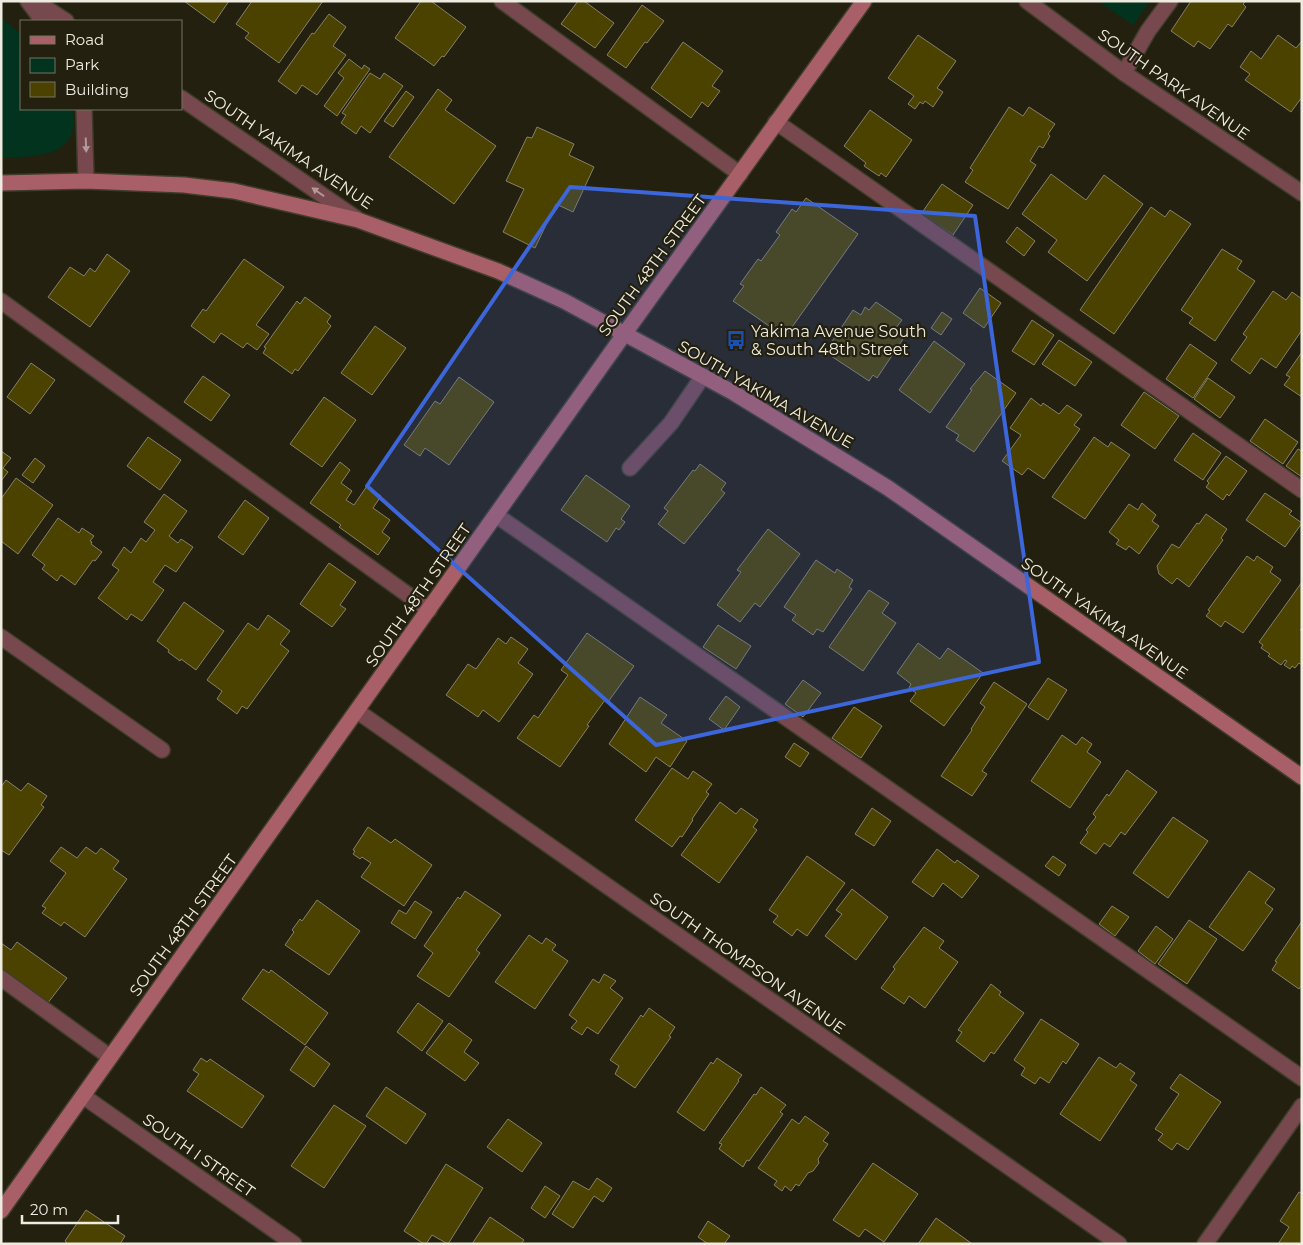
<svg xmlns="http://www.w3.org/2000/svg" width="1303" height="1245" viewBox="0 0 1303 1245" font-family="Montserrat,sans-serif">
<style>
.green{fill:#01331f}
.building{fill:#4c4200;stroke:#84806b}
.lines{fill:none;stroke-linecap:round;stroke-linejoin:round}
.lane-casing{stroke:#403d2c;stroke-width:18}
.street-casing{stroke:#403d2c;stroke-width:18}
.secondary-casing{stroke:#403d2c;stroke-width:18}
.lane{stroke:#77494e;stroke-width:15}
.street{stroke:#77494e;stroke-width:15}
.secondary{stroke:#a85f68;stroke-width:15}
.oneway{fill:#b29a97}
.marked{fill:#3c66d9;fill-opacity:0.2;stroke:#3c66d9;stroke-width:4;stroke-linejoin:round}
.labels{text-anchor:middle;stroke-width:4.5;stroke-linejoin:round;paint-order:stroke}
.street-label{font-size:16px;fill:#eeece0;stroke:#24200f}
.poi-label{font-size:16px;fill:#eeece0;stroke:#24200f;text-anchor:start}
</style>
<rect width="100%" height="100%" fill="#24200f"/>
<g class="green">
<polygon points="1098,1 1150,1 1133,25"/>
<path d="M 1,18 L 21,34 L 21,109 L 72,109 C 83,158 35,156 1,158 Z"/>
</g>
<g class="building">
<polygon points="184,1 229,1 214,23"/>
<polygon points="252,1 323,1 279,63 245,38 249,33 236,24"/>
<polygon points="421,1 431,1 466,27 444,57 442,56 434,66 395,38"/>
<polygon points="578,1 584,1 614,23 595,48 561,24"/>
<polygon points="1191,1 1246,1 1243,4 1246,7 1232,27 1228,24 1210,49 1198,41 1194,47 1171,31"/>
<polygon points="642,5 664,21 647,43 645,42 626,68 607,55"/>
<polygon points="329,14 346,27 333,46 346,55 317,95 302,85 296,94 278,81 312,33 314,34"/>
<polygon points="918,35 956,61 937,88 943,92 933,107 925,101 923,104 920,102 915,109 908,104 914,96 888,78"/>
<polygon points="1278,35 1296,48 1302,41 1302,97 1291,112 1245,80 1250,74 1240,67 1251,51 1261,59"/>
<polygon points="683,42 723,71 712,86 720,91 708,107 702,102 691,118 651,88"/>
<polygon points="349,59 362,69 364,65 370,69 337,116 324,106 344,78 338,73"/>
<polygon points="370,73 380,79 384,73 403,86 370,133 361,126 356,134 341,123 346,115 342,113"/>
<polygon points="438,89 452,100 445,110 496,146 454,204 389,157"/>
<polygon points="406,91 414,97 393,127 384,121"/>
<polygon points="1009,107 1023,116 1029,107 1055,124 1048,134 1050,136 1043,148 1039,146 1030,161 1036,165 1008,209 965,182 973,170 970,168"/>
<polygon points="870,110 912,140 886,177 881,173 879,176 864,166 866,163 844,146"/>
<polygon points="537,127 574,144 569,155 594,167 573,212 556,204 535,248 503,232 524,189 506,181 527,137 532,138"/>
<polygon points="1051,174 1086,200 1104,175 1143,204 1087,281 1048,252 1057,240 1022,214"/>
<polygon points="942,184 973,205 953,235 921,214"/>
<polygon points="806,198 858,234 785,337 733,301 744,286 740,284 758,259 761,261 780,235 776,232 792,209 796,212"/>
<polygon points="1151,207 1165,217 1170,210 1191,224 1114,334 1080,310"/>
<polygon points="1017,227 1035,241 1024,256 1006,242"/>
<polygon points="1222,249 1242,261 1237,269 1255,281 1215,341 1189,323 1193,318 1181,310"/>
<polygon points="107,254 130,271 90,327 48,297 70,267 84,276 90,268 95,272"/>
<polygon points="244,259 284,287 256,325 269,334 257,350 247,343 243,348 221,333 214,343 191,326 203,309 206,311"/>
<polygon points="980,288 1001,303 984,328 963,313"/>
<polygon points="1273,291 1286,300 1292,292 1302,299 1302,330 1276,368 1261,358 1250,374 1231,360 1247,337 1243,334"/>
<polygon points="305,297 331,316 327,322 331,326 298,371 295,369 292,374 263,353 266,348 264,347 297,301 300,304"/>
<polygon points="876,302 902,320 895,329 905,336 877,378 873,375 869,381 825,352 853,310 861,315 865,307 869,310"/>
<polygon points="942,312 952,319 941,335 931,328"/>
<polygon points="1032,320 1054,335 1034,365 1012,351"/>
<polygon points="375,326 406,348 372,395 341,373"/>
<polygon points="1059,340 1092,362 1075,386 1042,364"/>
<polygon points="934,341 965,364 930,413 899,390"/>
<polygon points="1190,344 1217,363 1193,398 1166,379"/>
<polygon points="1302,352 1302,397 1284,385 1290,377 1286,375"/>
<polygon points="31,363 55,380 30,414 7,397"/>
<polygon points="985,371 1016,393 974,452 956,440 959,435 946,427 972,390 970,389"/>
<polygon points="203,376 230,395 211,421 184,402"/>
<polygon points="459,377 494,402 449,465 425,448 420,456 404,445 435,401 440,404"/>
<polygon points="1208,378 1235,397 1220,418 1194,399"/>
<polygon points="1144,392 1179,416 1155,449 1121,425"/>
<polygon points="324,397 356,420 322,467 290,444"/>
<polygon points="1031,398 1041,406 1043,403 1059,414 1067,405 1082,415 1074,425 1080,429 1044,479 1028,468 1022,475 1002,461 1021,435 1010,428"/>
<polygon points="1265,419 1298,442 1283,464 1250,441"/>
<polygon points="1193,433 1221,453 1203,480 1174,460"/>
<polygon points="148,437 181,460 160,490 127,466"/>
<polygon points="1094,437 1108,447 1111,442 1130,455 1085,519 1052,497"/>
<polygon points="1298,449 1302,451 1302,477 1286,466"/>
<polygon points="1,451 11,458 3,468 8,472 1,481"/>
<polygon points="1226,456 1247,471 1229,496 1227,494 1223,500 1206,487 1209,483 1207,481"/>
<polygon points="35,458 45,466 33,483 22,475"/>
<polygon points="340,462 350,470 341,483 352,491 346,500 354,505 367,486 381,496 373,508 390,520 382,532 390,538 378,555 339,527 341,525 310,503"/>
<polygon points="700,464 726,483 721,490 725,493 684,544 658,524 668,511 664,508 693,470 695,471"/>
<polygon points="586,475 630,506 621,519 625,522 619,530 616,528 607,542 561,510"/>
<polygon points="16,478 53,505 18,554 1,541 1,499"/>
<polygon points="1265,493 1292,511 1289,514 1302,523 1285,547 1246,520"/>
<polygon points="164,494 187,511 169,536 178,543 181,539 193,547 176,572 165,565 153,582 164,590 142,621 131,614 127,620 98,598 119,570 112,565 124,547 131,553 141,538 146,542 155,530 144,522"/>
<polygon points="245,500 269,518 243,555 218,537"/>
<polygon points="1142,503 1156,515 1152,521 1159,526 1139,554 1129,546 1126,550 1116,544 1119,540 1109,532 1129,504 1138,510"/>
<polygon points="1206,514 1227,529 1221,538 1223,540 1189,587 1177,578 1172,584 1159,574 1157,566 1172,544 1179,548 1197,523 1199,524"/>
<polygon points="58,518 79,533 82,528 94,536 90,541 92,542 91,544 102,552 95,561 93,560 75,585 61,575 57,581 42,569 45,565 32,555"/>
<polygon points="768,529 800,554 760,607 755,603 740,622 717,605 741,572 737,570"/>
<polygon points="1247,556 1254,561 1257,556 1273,567 1270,572 1281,580 1243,633 1225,621 1221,627 1206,616 1210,611 1208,610"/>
<polygon points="816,560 835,573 837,569 853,580 849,587 852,589 823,632 817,629 813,635 792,620 796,615 784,607"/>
<polygon points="329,563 356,582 340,605 346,609 332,627 300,604"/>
<polygon points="1302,582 1302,628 1300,630 1302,631 1302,665 1299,663 1295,668 1292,666 1290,669 1284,665 1287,661 1285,660 1281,665 1268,656 1270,654 1261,648 1263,645 1259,642"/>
<polygon points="869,590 889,603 882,613 896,623 863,671 829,647"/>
<polygon points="184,602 224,631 196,670 181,659 180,661 168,652 169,650 157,641"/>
<polygon points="268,615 290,631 280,644 289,651 247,709 242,706 237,714 217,699 222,691 207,680 248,623 258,630"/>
<polygon points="718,625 751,646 736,669 703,647"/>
<polygon points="587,633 634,666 608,702 605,700 587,725 589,726 560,767 517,738 534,715 538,718 568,675 561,670"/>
<polygon points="511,637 528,649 518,663 533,674 499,722 483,710 478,717 446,695 468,664 476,669 498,638 506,644"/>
<polygon points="918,643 940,659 948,648 983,673 944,726 910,701 916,693 909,688 911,684 897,673"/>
<polygon points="1048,678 1067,690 1048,720 1028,707"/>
<polygon points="803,680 821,693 803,717 785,704"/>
<polygon points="994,682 1027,704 982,771 987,774 972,796 941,776 972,730 971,729 985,707 980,703"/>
<polygon points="726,696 740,707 724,730 709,719"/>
<polygon points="640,697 667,715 661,723 687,741 670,767 656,757 646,772 609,744"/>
<polygon points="854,707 882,726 861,758 832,738"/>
<polygon points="1062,735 1076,745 1082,737 1092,744 1087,752 1101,762 1070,808 1031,781"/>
<polygon points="794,743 809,753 800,767 785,757"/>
<polygon points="672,768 688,779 693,771 712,784 706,792 709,794 692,819 693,820 682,837 680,836 672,847 635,820"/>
<polygon points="1127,770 1157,792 1125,835 1121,832 1110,847 1104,843 1096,854 1080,843 1088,832 1086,830 1096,817 1093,814 1107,794 1109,796"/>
<polygon points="6,780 21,791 28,783 47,796 41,805 44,807 9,855 1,850 1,787"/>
<polygon points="720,802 736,814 741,808 758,820 753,827 757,830 719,883 681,855"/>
<polygon points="872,808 891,821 874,846 855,834"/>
<polygon points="1173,817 1208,841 1168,898 1133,873"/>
<polygon points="368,827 391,843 395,839 432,865 404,906 361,877 371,863 362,857 360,859 353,854 355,851 353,850"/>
<polygon points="61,847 77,858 86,847 96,854 101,848 119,861 113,869 127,879 85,937 64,922 61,926 42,913 46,908 42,906 66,873 50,861"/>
<polygon points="937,849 955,863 957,860 979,876 962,898 943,883 933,897 912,882"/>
<polygon points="807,856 845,883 807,936 797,929 792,936 773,922 778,916 769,910"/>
<polygon points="1053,856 1066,865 1059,876 1045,866"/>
<polygon points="1249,871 1275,889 1265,903 1273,909 1243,951 1209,927"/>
<polygon points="852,889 888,917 856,960 825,936 842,914 836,910"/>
<polygon points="465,891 501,915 476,950 480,953 449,997 417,976 433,953 424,946 458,897 460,899"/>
<polygon points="317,900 360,931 329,975 285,945 294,932 292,930 300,919 302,921"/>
<polygon points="415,901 432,912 415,939 391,923 399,910 406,914"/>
<polygon points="1112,906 1129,917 1115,936 1099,924"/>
<polygon points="1189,920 1217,939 1187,984 1158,964"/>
<polygon points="1302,921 1302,985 1299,989 1272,970 1277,962 1275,961"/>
<polygon points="1156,926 1173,939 1155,964 1138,951"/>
<polygon points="924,927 944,941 939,948 958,962 925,1008 909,996 904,1004 881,988 895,969 893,967"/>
<polygon points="529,935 542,944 546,938 556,945 552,950 568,961 535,1009 495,982"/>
<polygon points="17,942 67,978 47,1004 1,971 1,943 11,950"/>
<polygon points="263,969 269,973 271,970 328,1013 305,1045 242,999"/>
<polygon points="604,974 616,981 610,988 623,998 598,1034 587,1027 582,1035 571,1028 577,1021 569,1015 593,979 599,983"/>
<polygon points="991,984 1001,992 999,995 1024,1013 994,1054 991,1052 984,1062 956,1041 962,1032 958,1030"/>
<polygon points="418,1003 443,1021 422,1051 397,1032"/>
<polygon points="649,1008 675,1027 669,1036 671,1037 635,1088 615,1074 619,1066 610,1060 641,1015 643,1017"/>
<polygon points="1041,1019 1079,1044 1066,1064 1063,1061 1049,1083 1040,1077 1035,1084 1021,1075 1025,1068 1014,1060"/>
<polygon points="449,1023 472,1040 464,1052 479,1063 465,1081 426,1053"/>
<polygon points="306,1046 330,1064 314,1087 290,1070"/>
<polygon points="1099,1057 1116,1068 1120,1063 1135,1073 1130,1080 1137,1085 1100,1141 1060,1114"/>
<polygon points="201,1058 207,1062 210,1059 264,1096 242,1128 187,1091 199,1074 193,1070"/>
<polygon points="717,1058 742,1075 738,1080 739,1081 704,1131 677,1112 711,1062 713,1064"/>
<polygon points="1180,1074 1221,1102 1188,1150 1177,1143 1172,1150 1158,1140 1163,1134 1155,1129 1179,1094 1170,1088"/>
<polygon points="386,1087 426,1114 406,1144 366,1116"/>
<polygon points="761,1087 786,1105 780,1112 783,1114 749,1161 747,1160 743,1167 719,1149 722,1144 719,1143 754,1094 756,1095"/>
<polygon points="334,1105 366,1126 324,1188 291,1166"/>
<polygon points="805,1116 829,1133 823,1141 828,1144 818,1159 819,1163 813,1171 808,1173 799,1186 796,1184 791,1191 785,1186 782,1191 774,1185 777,1181 758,1168 792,1119 799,1124"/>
<polygon points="508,1119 542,1143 522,1172 487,1147"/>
<polygon points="873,1163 918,1194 884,1242 865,1229 859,1237 833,1220"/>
<polygon points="446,1164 483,1188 448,1244 432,1235 426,1244 424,1244 404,1231"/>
<polygon points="597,1178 612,1188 603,1202 594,1196 573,1228 552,1214 573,1181 589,1190"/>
<polygon points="545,1186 560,1196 545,1218 531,1208"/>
<polygon points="1299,1192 1302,1193 1302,1244 1278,1244 1289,1227 1280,1221"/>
<polygon points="86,1210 125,1236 120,1244 68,1244 65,1241"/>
<polygon points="490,1217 524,1240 521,1244 472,1244"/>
<polygon points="936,1218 971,1243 970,1244 918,1244"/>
<polygon points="708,1221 730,1236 724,1244 708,1244 698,1237"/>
</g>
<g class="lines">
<g class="lane-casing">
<g id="lane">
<polyline points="502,1 740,174"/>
<polyline points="1124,73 1148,31 1170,1"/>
<polyline points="776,122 1302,490"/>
<polyline points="1,301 429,610"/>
<polyline points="630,468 671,423 703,376"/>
<polyline points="496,515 1302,1078"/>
<polyline points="1,978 110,1057"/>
</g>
</g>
<g class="street-casing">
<g id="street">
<polyline points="28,1 43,21"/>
<polyline points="35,1 66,21"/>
<polyline points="1027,1 1124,73 1302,193"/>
<polyline points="181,98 357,219"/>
<polyline points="84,109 86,181"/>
<polyline points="1,637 162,750"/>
<polyline points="357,711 1119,1244"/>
<polyline points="83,1096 294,1244"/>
<polyline points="1205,1244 1302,1106"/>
</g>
</g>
<g class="secondary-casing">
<g id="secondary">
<polyline points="1,183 86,181 184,185 234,191 358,220 498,271 564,301 734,393 888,488 1302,777"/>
<polyline points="1,1211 625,333 864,1"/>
</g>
</g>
<use href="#lane" class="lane"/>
<use href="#street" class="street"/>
<use href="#secondary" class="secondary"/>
</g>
<defs><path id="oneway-solid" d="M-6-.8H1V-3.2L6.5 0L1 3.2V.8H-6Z" transform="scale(1.25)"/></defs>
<g class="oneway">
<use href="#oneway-solid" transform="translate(86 145) rotate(88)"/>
<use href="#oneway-solid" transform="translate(318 192) rotate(-145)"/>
</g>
<path class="marked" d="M 570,187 L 975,216 L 1039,662 L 656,745 L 367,486 Z"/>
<defs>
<g id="bus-bare" transform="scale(1.5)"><path d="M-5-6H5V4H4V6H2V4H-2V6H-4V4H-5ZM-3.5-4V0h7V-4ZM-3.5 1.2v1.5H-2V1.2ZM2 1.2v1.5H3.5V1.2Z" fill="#1a4fb4" stroke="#24200f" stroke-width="2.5" paint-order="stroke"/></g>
</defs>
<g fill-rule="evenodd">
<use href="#bus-bare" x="736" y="340"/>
</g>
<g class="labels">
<g class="street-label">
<text transform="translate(1174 84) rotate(35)" y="6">SOUTH PARK AVENUE</text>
<text transform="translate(289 149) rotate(34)" y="6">SOUTH YAKIMA AVENUE</text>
<text transform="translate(652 265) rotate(-54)" y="6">SOUTH 48TH STREET</text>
<text transform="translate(766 394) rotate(30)" y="6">SOUTH YAKIMA AVENUE</text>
<text transform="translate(418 595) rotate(-55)" y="6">SOUTH 48TH STREET</text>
<text transform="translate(1105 618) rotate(35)" y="6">SOUTH YAKIMA AVENUE</text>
<text transform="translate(183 925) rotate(-54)" y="6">SOUTH 48TH STREET</text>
<text transform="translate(748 963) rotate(35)" y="6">SOUTH THOMPSON AVENUE</text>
<text transform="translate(199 1155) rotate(35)" y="6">SOUTH I STREET</text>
</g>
<g class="poi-label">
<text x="751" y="337">Yakima Avenue South<tspan x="751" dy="18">&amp; South 48th Street</tspan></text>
</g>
</g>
<rect width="1303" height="1245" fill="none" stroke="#eeece0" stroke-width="5"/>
<rect x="20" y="20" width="162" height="90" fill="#24200f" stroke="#757263"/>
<rect x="30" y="36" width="25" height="8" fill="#a85f68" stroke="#757263"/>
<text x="65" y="45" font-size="15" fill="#eeece0">Road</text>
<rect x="30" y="58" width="25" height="15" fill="#01331f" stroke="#757263"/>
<text x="65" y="70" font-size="15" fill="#eeece0">Park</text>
<rect x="30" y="82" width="25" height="15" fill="#4c4200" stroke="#757263"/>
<text x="65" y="95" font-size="15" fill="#eeece0">Building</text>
<path d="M22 1215v8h96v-8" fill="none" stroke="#eeece0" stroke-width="2.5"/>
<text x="30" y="1215" font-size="15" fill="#eeece0" stroke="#24200f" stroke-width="4" paint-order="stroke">20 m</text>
</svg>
